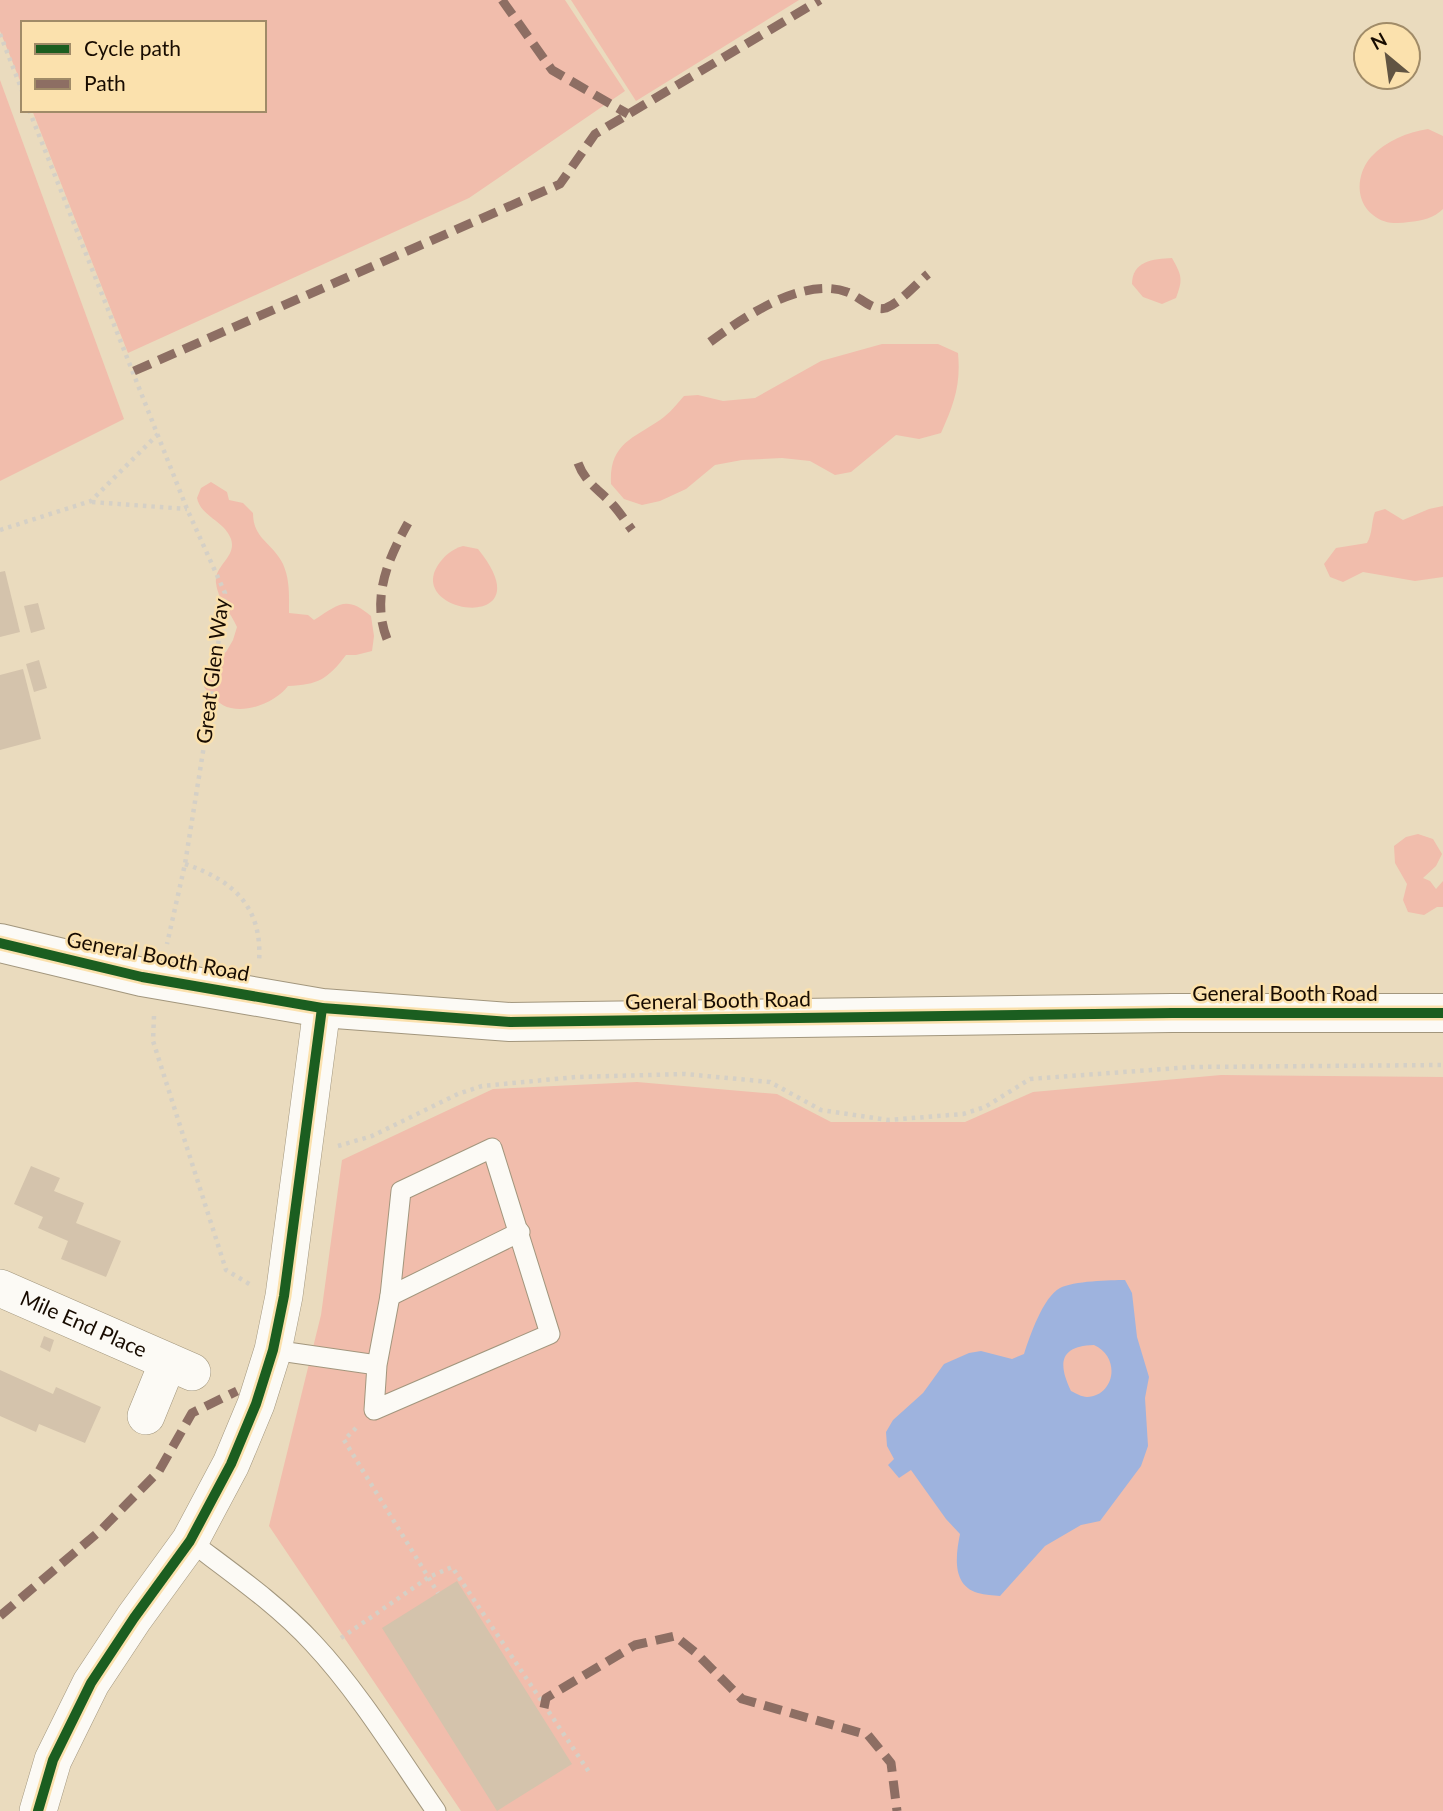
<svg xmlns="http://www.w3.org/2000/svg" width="1443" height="1811" viewBox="0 0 1443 1811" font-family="Lato,sans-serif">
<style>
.green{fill:#f1bdac}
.water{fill:#9eb3de;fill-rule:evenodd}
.building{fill:#d4c3ac}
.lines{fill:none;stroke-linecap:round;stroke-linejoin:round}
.service-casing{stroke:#a2967d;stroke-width:21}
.minor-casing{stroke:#a2967d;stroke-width:38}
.tertiary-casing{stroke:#a2967d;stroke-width:40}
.path{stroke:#d5d0c6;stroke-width:4.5;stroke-dasharray:3.5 5;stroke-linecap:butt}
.service{stroke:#fcfaf5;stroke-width:19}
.minor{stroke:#fcfaf5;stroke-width:37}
.tertiary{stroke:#fcfaf5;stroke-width:38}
.quiet{stroke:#8d6e63;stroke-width:9;stroke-dasharray:18 9;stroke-linecap:butt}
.cycleway-casing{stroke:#fbe1ad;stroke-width:15}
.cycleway{stroke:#1b5e20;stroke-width:10}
.labels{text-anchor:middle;stroke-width:5;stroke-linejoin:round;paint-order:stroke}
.street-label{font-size:21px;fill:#170b00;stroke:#fbe1ad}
</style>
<rect width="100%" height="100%" fill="#eadbbe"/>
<g class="green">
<polygon points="0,0 565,0 625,91 469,198 128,353 32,110 264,110 264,23 23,23 23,88 0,31"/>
<polygon points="571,0 799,0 636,101"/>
<polygon points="0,80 124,419 0,481"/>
<path d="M 1428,129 L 1443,136 L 1443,209 C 1434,218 1422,221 1409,222 C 1397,224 1383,224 1373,215 C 1355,201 1356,174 1371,157 C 1386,141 1407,132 1428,129 Z"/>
<path d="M 1172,258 C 1182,276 1183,279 1176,298 L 1162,304 L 1143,297 L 1132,284 C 1132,261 1153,259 1172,258 Z"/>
<path d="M 882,344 L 938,344 L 958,353 C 961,385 954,404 941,433 L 919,439 L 896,435 L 851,472 L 835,475 L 810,461 L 782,458 L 742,460 L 715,465 L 686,489 L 660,501 L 642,505 L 624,499 L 611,484 C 609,444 632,439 660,420 C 669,414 677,404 684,396 L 698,395 L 723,401 L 755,398 L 821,361 Z"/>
<path d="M 211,482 L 227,492 L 229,500 L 243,503 L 253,513 C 253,539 272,542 283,564 C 290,580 289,595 289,613 L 308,615 L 314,620 C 339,604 346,595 371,616 L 374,636 L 372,651 L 356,655 L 346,655 C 328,679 318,685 288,686 C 278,700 250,713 231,708 C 220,706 211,696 204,687 L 206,672 L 215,659 L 226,652 L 233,640 L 237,627 C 231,613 217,598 216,583 C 214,565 237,557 231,539 C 224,520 201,517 197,498 L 201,488 Z"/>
<path d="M 1443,506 L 1443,577 L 1415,581 L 1363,572 L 1343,582 L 1330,577 L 1324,564 L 1336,548 L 1367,543 C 1373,533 1371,522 1375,512 L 1385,509 L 1403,520 L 1429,509 Z"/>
<path d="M 463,546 L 478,549 C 547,634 405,615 438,565 C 444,556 452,549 463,546 Z"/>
<polygon points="1418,834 1433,839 1442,854 1436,866 1423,878 1430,881 1436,889 1443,881 1443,907 1437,907 1424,915 1408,912 1403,900 1407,884 1395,863 1394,846 1406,837"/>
<polygon points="1221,1075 1443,1077 1443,1811 461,1811 269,1526 321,1315 342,1160 493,1089 637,1082 777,1094 831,1122 965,1122 1033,1092"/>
</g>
<path class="water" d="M 1125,1280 L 1132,1293 L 1137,1337 L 1149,1377 L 1145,1398 L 1148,1446 L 1141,1466 L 1100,1521 L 1081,1525 L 1045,1546 L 1000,1596 C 993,1595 985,1595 978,1593 C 951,1585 956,1554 960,1534 L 946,1519 L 911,1470 L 899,1478 L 888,1465 L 894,1459 L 887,1446 L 886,1432 L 893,1420 L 923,1393 L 944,1364 L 969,1353 L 981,1351 L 1012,1359 L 1024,1354 C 1030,1336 1043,1297 1060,1288 C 1073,1281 1111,1280 1125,1280 ZM 1094,1345 C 1122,1358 1114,1396 1087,1397 C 1082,1397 1075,1393 1071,1391 C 1058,1364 1059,1346 1094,1345 Z"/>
<g class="building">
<polygon points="5,571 20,632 0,637 0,572"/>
<polygon points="38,603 45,629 31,633 24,606"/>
<polygon points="39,660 47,688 34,692 26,664"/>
<polygon points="23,669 41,739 0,750 0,675"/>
<polygon points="31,1166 60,1178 54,1191 84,1203 76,1223 121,1241 106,1277 61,1259 68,1241 38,1228 43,1217 14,1204"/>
<polygon points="44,1336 54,1340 50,1352 40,1347"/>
<polygon points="0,1370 53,1394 56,1387 101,1407 85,1443 39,1424 36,1432 0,1416"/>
<polygon points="457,1581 572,1764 497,1811 382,1628"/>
</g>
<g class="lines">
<g class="service-casing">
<g id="service">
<polyline points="390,1296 520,1232"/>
<polyline points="273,1350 377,1365 374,1410 550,1334 492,1148 401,1191 390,1296 377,1365"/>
<path d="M 190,1541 C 232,1573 277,1604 313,1643 C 359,1692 398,1756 436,1811"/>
</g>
</g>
<g class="minor-casing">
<g id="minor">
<path id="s1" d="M 0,1288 L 192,1372"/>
<polyline points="146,1416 168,1362"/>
<polyline points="38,1811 53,1760 91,1683 134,1618 190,1541 231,1464 256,1404 273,1350 284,1296 322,1008"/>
</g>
</g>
<g class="tertiary-casing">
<polyline id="tertiary" points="0,943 142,977 322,1008 510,1022 1172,1013 1443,1013"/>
</g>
<g class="path">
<polyline points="0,34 23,93"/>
<polyline points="29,110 187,509 225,593 207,727 185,864 167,944"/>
<polyline points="92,502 187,509"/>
<polyline points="0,530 91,501 158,434"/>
<path d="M 185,864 C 233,880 263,907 259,962"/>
<polyline points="154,1016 153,1041 226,1270 251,1285"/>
<polyline points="338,1146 372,1136 458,1094 482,1086 576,1077 685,1074 770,1082 821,1110 888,1120 963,1114 985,1107 1030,1079 1192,1067 1443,1065"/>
<polyline points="356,1428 344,1440 438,1593"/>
<polyline points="341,1638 429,1577 452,1567 589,1772"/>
</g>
<use href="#service" class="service"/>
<use href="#minor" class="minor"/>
<use href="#tertiary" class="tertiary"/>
<g class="quiet">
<polyline points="502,0 552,70 628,114"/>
<path d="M 710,342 C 744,317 803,276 847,292 C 859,296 873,312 886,308 C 901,302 916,284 928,274"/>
<polyline points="134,371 560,184 595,134 820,0"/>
<path d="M 578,463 C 585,483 601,491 614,506 C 621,514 626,522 632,530"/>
<path d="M 387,639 C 371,598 388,559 408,523"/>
<polyline points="0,1616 101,1530 159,1471 192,1413 237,1391"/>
<polyline points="544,1708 546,1698 635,1645 675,1636 696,1653 742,1699 868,1735 891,1763 897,1811"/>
</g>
<g class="cycleway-casing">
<g id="cycleway">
<polyline points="0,943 142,977 322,1008 510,1022 1172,1013 1443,1013"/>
<polyline points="38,1811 53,1760 91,1683 134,1618 190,1541 231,1464 256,1404 273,1350 284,1296 322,1008"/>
</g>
</g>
<use href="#cycleway" class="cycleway"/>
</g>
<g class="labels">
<g class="street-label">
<text transform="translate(213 671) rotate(-83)" y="7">Great Glen Way</text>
<text transform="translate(158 957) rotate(11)" y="7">General Booth Road</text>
<text x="1285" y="1001">General Booth Road</text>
<text transform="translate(718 1001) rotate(-1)" y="7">General Booth Road</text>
<text dy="7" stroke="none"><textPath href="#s1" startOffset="91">Mile End Place</textPath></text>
</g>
</g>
<rect x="21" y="21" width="245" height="91" fill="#fbe1ad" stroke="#a08b68" stroke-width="2"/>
<rect x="35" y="44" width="35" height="10" fill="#1b5e20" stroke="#a08b68" stroke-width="2"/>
<text x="84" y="56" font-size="21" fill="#170b00">Cycle path</text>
<rect x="35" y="79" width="35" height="10" fill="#8d6e63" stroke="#a08b68" stroke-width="2"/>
<text x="84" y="91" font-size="21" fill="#170b00">Path</text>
<g transform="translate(1387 56) rotate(331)"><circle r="33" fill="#fbe1ad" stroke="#a08b68" stroke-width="2"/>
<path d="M0-5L12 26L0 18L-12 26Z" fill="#615442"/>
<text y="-10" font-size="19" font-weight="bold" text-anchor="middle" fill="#170b00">N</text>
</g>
</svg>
